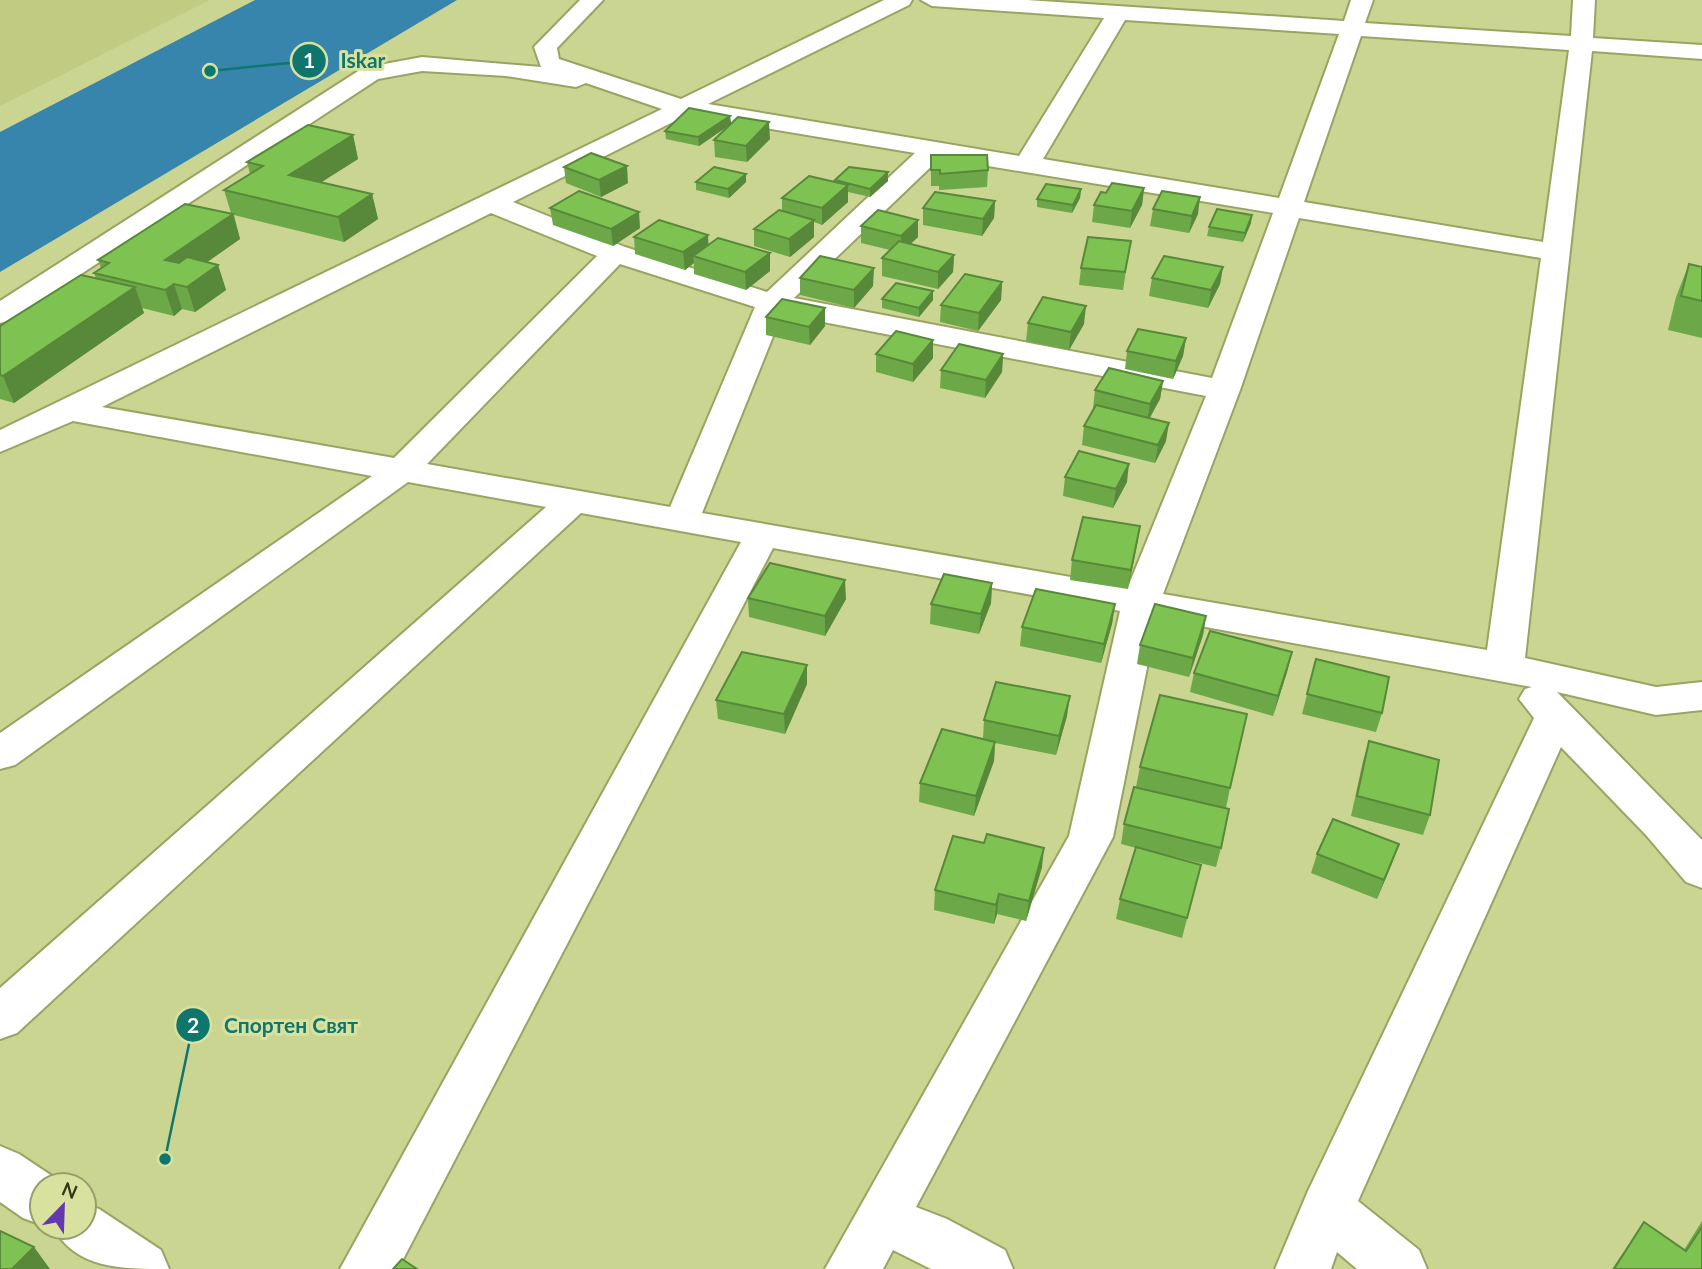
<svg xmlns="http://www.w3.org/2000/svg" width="1702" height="1269" viewBox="0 0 1702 1269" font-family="Lato,sans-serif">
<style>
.built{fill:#c1cc82}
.water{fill:#3785ad}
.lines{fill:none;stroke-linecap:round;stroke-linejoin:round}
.minor-casing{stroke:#9ba363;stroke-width:4}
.minor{fill:#fff;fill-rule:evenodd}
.wall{fill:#6ca847}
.shaded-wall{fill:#588839}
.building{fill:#7ec352;stroke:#588839;stroke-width:2}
.leader{fill:none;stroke:#0f766e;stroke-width:2.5}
.callout-dot{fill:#0f766e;stroke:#d8e29e;stroke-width:2.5}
.mark-label{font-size:21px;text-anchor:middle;font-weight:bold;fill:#fff}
.callout-label{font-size:21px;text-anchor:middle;font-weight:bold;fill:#0f766e;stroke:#d8e29e;stroke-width:6;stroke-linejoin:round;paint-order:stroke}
</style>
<rect width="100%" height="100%" fill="#cbd592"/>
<polygon class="built" points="0,0 210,0 0,106"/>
<polygon class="water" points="255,0 457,0 0,272 0,132"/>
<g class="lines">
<g class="minor-casing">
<g id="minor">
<path d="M 580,0 L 603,0 L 557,48 L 559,59 L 681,99 L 884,0 L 912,0 L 909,5 L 708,104 L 1019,156 L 1104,18 L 932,6 L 921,0 L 1027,0 L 1344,21 L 1351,0 L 1373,0 L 1365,23 L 1571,36 L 1573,0 L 1595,0 L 1593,38 L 1702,45 L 1702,59 L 1592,51 L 1525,658 L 1656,687 L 1702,682 L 1702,710 L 1656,715 L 1557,692 L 1702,840 L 1702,888 L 1686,882 L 1646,835 L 1561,747 L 1358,1201 L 1419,1250 L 1427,1269 L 1357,1269 L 1337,1252 L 1331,1269 L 1275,1269 L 1308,1191 L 1534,718 L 1519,699 L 1525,689 L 1532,687 L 1157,618 L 1113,837 L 916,1207 L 947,1219 L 1005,1250 L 1013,1269 L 931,1269 L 893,1250 L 883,1269 L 825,1269 L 1069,836 L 1120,611 L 773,548 L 398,1269 L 340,1269 L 741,542 L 581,513 L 17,1033 L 0,1039 L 0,988 L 546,507 L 408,482 L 15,765 L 0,769 L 0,733 L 372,476 L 73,421 L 0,452 L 0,430 L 662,109 L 586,83 L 576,87 L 506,76 L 422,71 L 378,79 L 11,320 L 0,323 L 0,301 L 363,68 L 422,57 L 541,67 L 534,47 ZM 1125,20 L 1339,34 L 1279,198 L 1043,159 ZM 1361,36 L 1569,50 L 1543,242 L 1304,202 ZM 687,115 L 915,153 L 767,292 L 625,247 L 513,202 ZM 940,158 L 1273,213 L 1212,378 L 794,298 ZM 491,213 L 597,256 L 394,458 L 102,407 ZM 1299,218 L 1541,258 L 1487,650 L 1163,594 L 1240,390 ZM 620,264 L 755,307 L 670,507 L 427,464 ZM 782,314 L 1206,396 L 1128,587 L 702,513 Z"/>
<polygon points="0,1146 19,1154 61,1182 62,1185 42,1185 42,1225 23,1218 0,1202"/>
<path d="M 84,1203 L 99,1209 L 161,1250 L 169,1269 C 120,1269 76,1269 53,1227 L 84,1227 Z"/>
</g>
</g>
<use href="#minor" class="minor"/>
</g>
<g class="wall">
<polygon points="730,116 731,124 699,146 666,139 665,131"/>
<polygon points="353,135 358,159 321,182 372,194 378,219 344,242 234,215 240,239 207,262 218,265 226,290 195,312 182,309 174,316 142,308 144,313 14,403 0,399 0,326 96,278 94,273 101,268 98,260 231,213 224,190 250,174 247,162"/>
<polygon points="770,139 747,162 715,157 714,140"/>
<polygon points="931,155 988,170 987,187 939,190 939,186 931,186"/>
<polygon points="564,167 628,183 601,197 566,183"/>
<polygon points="835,180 888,181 870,197 848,192 848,202 822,225 814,222 814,237 790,257 754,246 754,229 782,211 782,198 835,182"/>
<polygon points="696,182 746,182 729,198 696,190"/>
<polygon points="1144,188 1142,205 1130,228 1092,222 1094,205 1106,193"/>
<polygon points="1081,189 1080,198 1072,213 1037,207 1037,199"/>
<polygon points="995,201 994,218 982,236 923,225 923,208"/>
<polygon points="550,208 640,228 613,246 553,225"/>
<polygon points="1153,209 1198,214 1189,233 1150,226"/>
<polygon points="918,220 918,237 910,244 954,255 953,272 938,289 882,276 882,258 890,250 861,243 861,226"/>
<polygon points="1251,223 1243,242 1207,236 1209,227"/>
<polygon points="634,237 708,245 770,271 746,290 694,274 694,263 685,270 635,254"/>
<polygon points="1128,258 1123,290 1079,285 1081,268"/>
<polygon points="1689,264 1702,267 1702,338 1668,330 1676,297"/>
<polygon points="1223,267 1220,284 1208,308 1149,296 1152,278"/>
<polygon points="800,278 873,286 854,308 800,295"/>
<polygon points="1002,282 1001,300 978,331 940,322 941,305"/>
<polygon points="933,291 933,300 919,317 882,308 882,299"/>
<polygon points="766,317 825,326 810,345 766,335"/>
<polygon points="1028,323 1084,324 1069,350 1026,341"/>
<polygon points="1186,338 1183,356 1173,379 1125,369 1127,351"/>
<polygon points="876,354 933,358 913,382 876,372"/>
<polygon points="1003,354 1002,372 985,398 940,388 941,370"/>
<polygon points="1163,381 1160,399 1150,418 1166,441 1155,463 1082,445 1084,426 1094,409 1093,409 1095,390"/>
<polygon points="1065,477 1127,482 1113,508 1063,496"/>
<polygon points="1140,526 1128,589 1070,580 1072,560"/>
<polygon points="992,583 991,603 979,634 930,624 931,604"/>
<polygon points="748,598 846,599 825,636 749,617"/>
<polygon points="1115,604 1112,624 1101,663 1020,646 1022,627"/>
<polygon points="1206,616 1203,635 1189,677 1137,664 1140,645"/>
<polygon points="1292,652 1287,672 1273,716 1190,692 1194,673"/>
<polygon points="1316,659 1382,713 1376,732 1302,714"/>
<polygon points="807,684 785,734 718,719 716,700"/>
<polygon points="1067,716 1056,755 995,743 994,761 974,816 919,802 920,783 983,739 984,720"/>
<polygon points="1369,741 1430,815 1423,835 1351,816 1363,761"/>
<polygon points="1140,767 1230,788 1226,808 1136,787"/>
<polygon points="1124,824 1221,848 1216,867 1151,851 1201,865 1182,938 1116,919 1120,899 1136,848 1121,844"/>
<polygon points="1317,854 1392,863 1377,899 1311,873"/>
<polygon points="1042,867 1026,921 997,914 994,924 934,910 935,890"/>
<polygon points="1702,1221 1702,1269 1612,1269 1644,1222 1684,1250"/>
</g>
<g class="shaded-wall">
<polygon points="730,116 731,124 699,146 698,137"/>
<polygon points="769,122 770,139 747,162 746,146"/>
<polygon points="353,135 358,159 295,199 289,175"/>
<polygon points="627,166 628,183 601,197 599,180"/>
<polygon points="888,172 888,181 870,197 870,189"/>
<polygon points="746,174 746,182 729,198 728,189"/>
<polygon points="848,185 848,202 822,225 822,208"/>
<polygon points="1144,188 1142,205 1130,228 1132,211"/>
<polygon points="1081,189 1080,198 1072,213 1073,205"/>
<polygon points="372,194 378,219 344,242 338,217"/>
<polygon points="1200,197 1198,214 1189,233 1192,216"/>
<polygon points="995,201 994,218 982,236 983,219"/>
<polygon points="639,212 640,228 613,246 611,229"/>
<polygon points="233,214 240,239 176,284 174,284 182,309 174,316 165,290 165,260"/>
<polygon points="1252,215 1251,223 1243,242 1245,233"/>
<polygon points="814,220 814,237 790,257 789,239"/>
<polygon points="918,220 918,237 901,253 901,236"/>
<polygon points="708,235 709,252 693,256 694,263 685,270 683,252"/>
<polygon points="770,253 770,271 746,290 745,272"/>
<polygon points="954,255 953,272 938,289 938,272"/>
<polygon points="218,265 226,290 195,312 187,287"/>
<polygon points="1223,267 1220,284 1208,308 1211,290"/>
<polygon points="874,268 873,286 854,308 854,290"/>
<polygon points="1002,282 1001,300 978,331 979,313"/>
<polygon points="135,287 144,313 14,403 3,376"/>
<polygon points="933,291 933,300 919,317 919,308"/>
<polygon points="1086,306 1084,324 1069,350 1071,332"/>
<polygon points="825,308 825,326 810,345 809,327"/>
<polygon points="1186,338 1183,356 1173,379 1176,361"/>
<polygon points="933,340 933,358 913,382 913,364"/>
<polygon points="1003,354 1002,372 985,398 986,380"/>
<polygon points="1163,381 1160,399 1147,422 1150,404"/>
<polygon points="1169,423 1166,441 1155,463 1158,445"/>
<polygon points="1129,464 1127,482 1113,508 1116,489"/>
<polygon points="1140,526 1137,545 1128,589 1131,570"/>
<polygon points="845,580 846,599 825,636 825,616"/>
<polygon points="992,583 991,603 979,634 981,614"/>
<polygon points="1115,604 1112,624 1101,663 1104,644"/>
<polygon points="1206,616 1203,635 1189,677 1193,658"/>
<polygon points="1292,652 1287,672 1273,716 1278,696"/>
<polygon points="807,665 807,684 785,734 784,714"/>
<polygon points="1070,696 1067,716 1056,755 1059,736"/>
<polygon points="995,742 994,761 974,816 976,796"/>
<polygon points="1399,844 1392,863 1377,899 1384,880"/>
<polygon points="1044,848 1042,867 1026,921 1029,901"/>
<polygon points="999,894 997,914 994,924 996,905"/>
<polygon points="34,1247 50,1269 12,1269"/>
</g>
<g class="building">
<polygon points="689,108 730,116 698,137 665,131"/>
<polygon points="738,117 769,122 746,146 714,140"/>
<polygon points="308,125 353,135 289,175 372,194 338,217 224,190 263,166 247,162"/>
<polygon points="591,153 627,166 599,180 564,167"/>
<polygon points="931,155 987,155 988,170 940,174 940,170 931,170"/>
<polygon points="714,167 746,174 728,189 696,182"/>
<polygon points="849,167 888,172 870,189 835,180"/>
<polygon points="809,176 848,185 822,208 782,198"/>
<polygon points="1112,183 1144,188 1132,211 1094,205 1101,192 1106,193"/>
<polygon points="1046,184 1081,189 1073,205 1037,199"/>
<polygon points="579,191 639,212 611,229 550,208"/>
<polygon points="1162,191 1200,197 1192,216 1153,209"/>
<polygon points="935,192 995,201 983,219 923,208"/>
<polygon points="185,204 233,214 165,260 179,263 187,257 218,265 187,287 174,284 165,290 94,273 109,263 98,260"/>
<polygon points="1217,209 1252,215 1245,233 1209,227"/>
<polygon points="779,210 814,220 789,239 754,229"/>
<polygon points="878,210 918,220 901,236 861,226"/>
<polygon points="659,220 708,235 683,252 634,237"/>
<polygon points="1088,237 1131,241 1125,272 1081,268"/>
<polygon points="718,238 770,253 745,272 693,256"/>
<polygon points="899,241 954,255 938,272 882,258"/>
<polygon points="820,256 874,268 854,290 800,278"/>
<polygon points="1164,256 1223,267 1211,290 1152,278"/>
<polygon points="1689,264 1702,267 1702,301 1681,296"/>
<polygon points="965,274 1002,282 979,313 941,305"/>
<polygon points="81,275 135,287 3,376 0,375 0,326"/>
<polygon points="896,283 933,291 919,308 882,299"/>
<polygon points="1043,297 1086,306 1071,332 1028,323"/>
<polygon points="782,299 825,308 809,327 766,317"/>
<polygon points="1138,329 1186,338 1176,361 1127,351"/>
<polygon points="896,331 933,340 913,364 876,354"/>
<polygon points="959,344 1003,354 986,380 941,370"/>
<polygon points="1109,368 1163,381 1150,404 1095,390"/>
<polygon points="1096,405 1169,423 1158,445 1084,426"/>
<polygon points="1079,451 1129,464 1116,489 1065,477"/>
<polygon points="1083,517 1140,526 1131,570 1072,560"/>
<polygon points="770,563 845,580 825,616 748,598"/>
<polygon points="944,574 992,583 981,614 931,604"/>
<polygon points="1036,589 1115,604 1104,644 1022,627"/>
<polygon points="1155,604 1206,616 1193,658 1140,645"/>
<polygon points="1210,631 1292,652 1278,696 1194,673"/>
<polygon points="742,652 807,665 784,714 716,700"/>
<polygon points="1316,659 1389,677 1382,713 1307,694"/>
<polygon points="996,682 1070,696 1059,736 984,720"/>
<polygon points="1160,695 1247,714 1230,788 1140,767"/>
<polygon points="942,729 995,742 976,796 920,783"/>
<polygon points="1369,741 1439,760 1430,815 1357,796"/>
<polygon points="1134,787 1229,809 1221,848 1124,824"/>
<polygon points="1333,819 1399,844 1384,880 1317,854"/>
<polygon points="987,834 1044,848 1029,901 999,894 996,905 935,890 953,836 984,843"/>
<polygon points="1136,847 1201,865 1187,918 1120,899"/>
<polygon points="1644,1222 1686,1251 1702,1227 1702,1269 1614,1269"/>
<polygon points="0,1231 34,1247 12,1269 0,1269"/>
<polygon points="402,1259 417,1269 393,1269"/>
</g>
<path class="leader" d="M210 71L309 61M165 1159L193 1025"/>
<g class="callout-dot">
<circle cx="210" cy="71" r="7"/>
<circle cx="165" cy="1159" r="7"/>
<circle cx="309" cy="61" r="18"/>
<circle cx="193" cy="1025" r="18"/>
</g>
<g class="mark-label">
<text x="309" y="68">1</text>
<text x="193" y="1033">2</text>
</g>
<g class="callout-label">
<text x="363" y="68">Iskar</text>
<text x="291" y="1033">Спортен Свят</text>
</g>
<g transform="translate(63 1206) rotate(23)"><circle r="33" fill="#d8e29e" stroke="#969e6a" stroke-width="2"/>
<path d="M0-5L12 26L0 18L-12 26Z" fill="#6439b0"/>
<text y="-10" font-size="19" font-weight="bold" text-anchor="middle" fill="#34371c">N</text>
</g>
</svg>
